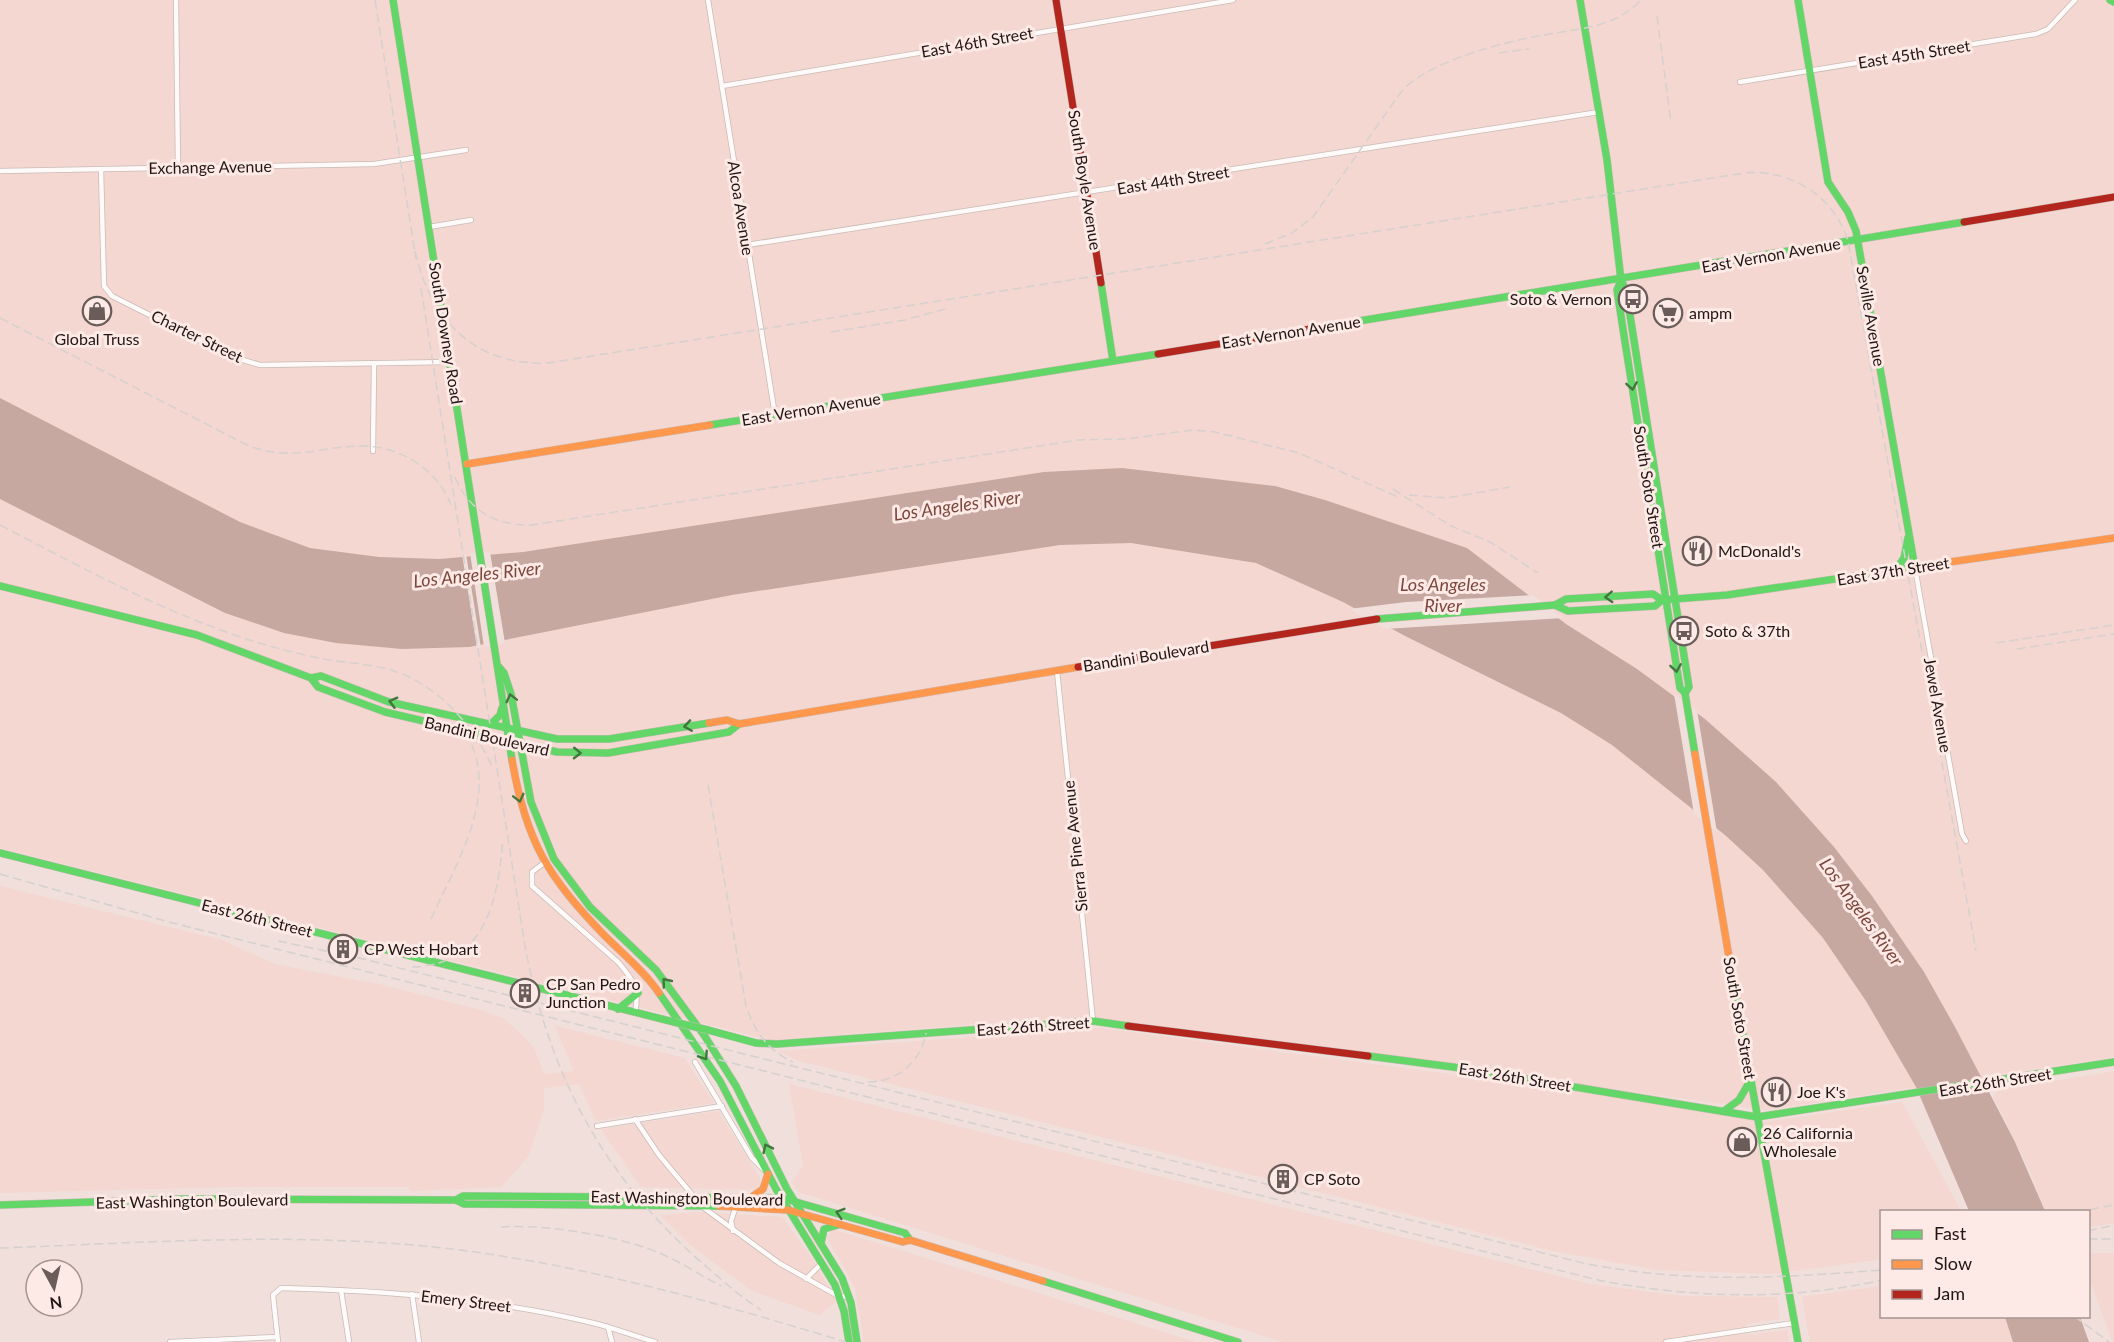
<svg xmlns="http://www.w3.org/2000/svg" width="2114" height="1342" viewBox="0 0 2114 1342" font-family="Lato,sans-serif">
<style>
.built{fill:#f4d7d0}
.water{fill:#c6a8a1}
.pier{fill:#f0dfda}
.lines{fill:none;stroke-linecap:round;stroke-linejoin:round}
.street-casing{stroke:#c9bbb7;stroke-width:6}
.fast-casing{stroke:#c9bbb7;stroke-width:8}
.slow-casing{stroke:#c9bbb7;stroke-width:8}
.jam-casing{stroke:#c9bbb7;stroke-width:8}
.street{stroke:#fdfaf9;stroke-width:4.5}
.fast{stroke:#63d668;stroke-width:7}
.slow{stroke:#ff974d;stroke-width:7}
.jam{stroke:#b3261e;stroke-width:7}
.rail{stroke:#d5d1cf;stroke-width:1.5;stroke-dasharray:9 4.5;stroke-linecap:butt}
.fast-bridge-casing{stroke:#c9bbb7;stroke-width:8;stroke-linecap:butt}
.fast-bridge{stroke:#63d668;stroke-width:7}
.oneway{stroke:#42763e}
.labels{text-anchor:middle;stroke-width:6;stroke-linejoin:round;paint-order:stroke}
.street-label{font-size:16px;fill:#201613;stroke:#fde9e5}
.poi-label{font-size:16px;fill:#201613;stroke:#fde9e5;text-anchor:start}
.water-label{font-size:18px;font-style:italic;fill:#7c473c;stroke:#fde9e5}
</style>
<rect width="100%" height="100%" fill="#f0dfda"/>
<g class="built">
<polygon points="0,0 2114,0 2114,1057 1766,1110 1102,1019 1059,1018 770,1040 0,848"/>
<polygon points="0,886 222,940 274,964 383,985 480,1010 503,1018 520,1033 534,1048 544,1074 574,1071 555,1026 684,1058 714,1103 596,1121 579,1084 544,1088 544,1109 528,1157 501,1187 412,1191 407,1187 231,1187 0,1193"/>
<polygon points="1099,1028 1556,1088 1764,1122 1902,1102 1961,1211 1882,1212 1881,1259 1773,1274 1657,1270 1553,1251 796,1060 778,1051"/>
<polygon points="2114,1071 2114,1223 2089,1227 2088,1212 2045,1211 2030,1171 1993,1096 1999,1090"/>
<polygon points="789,1084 1590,1284 1682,1296 1777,1297 1780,1319 1746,1324 1747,1335 1787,1330 1789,1342 1283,1342 798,1192 792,1182 803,1166"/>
<polygon points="718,1111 760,1178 760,1185 754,1190 641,1187 601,1129"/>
<polygon points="700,1212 782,1217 811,1257 837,1301 820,1315 752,1291 690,1245 660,1215"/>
<polygon points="832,1229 1196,1342 864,1342 855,1288 827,1237"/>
<polygon points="2088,1253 2114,1253 2114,1341 2112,1341 2089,1277"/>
<polygon points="1881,1286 1882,1316 2006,1317 2014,1342 1810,1342 1802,1297"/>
</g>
<g class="water">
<polygon points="0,398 240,522 310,548 379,557 439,559 523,552 1044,472 1122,468 1275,486 1325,500 1467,548 1566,624 1637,669 1705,719 1776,782 1834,847 1872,896 1924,972 1955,1027 2015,1142 2045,1211 1969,1211 1916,1087 1866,1001 1823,938 1763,870 1725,835 1612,745 1561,713 1405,636 1343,602 1256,563 1131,543 1060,545 732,595 469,647 402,649 336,643 284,633 225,613 0,499"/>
<polygon points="2005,1317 2080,1317 2089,1342 2013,1342"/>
</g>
<g class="pier">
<polygon points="490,552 505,643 484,647 470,553"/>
<polygon points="462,554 466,554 481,648 477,648"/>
<polygon points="1534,595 1563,618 1385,629 1349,609 1406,602"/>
<polygon points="1674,694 1697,710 1717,832 1694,814"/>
</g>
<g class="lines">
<g class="street-casing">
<g id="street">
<polyline points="176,0 178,168"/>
<polyline points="708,0 775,415"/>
<polyline points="1740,82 2036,34 2048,29 2075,0"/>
<polyline points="722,86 1233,0"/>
<polyline points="101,169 104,286 112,296 233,357 260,365 450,362"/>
<polyline points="0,171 374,164 466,150"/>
<polyline points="429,227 471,220"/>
<polyline points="747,245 1599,112"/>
<polyline points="373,451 374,363"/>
<polyline points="1915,568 1962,834 1966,841"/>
<polyline points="1057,671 1093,1021"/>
<path d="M 544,863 L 532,872 L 532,886 L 618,962 C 633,979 640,990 635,1013"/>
<polyline points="695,1062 752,1158 764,1170"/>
<polyline points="635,1119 659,1155 695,1198"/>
<polyline points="597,1126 722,1106"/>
<polyline points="700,1205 779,1263 840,1297 849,1296"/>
<polyline points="733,1231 731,1221 736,1206"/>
<polyline points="806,1279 822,1263"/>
<polyline points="341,1290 349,1342"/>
<polyline points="412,1294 419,1342"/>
<polyline points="608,1327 612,1342"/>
<polyline points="170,1342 277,1337"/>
<path d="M 278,1342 L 273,1295 L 281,1288 C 385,1291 491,1298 593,1323 C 614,1328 634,1336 655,1342"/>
<polyline points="1666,1342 1794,1323"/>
</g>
</g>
<g class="fast-casing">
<g id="fast">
<polyline points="393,0 512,760"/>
<polyline points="1580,0 1607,160 1621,280 1626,290 1689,687 1685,693 1695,754"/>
<polyline points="1798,0 1828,182 1848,212 1856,231 1915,568"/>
<polyline points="2110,0 2114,2"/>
<polyline points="1621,280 1617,290 1625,342 1680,688 1685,693"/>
<polyline points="1101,283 1113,361"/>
<polyline points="1310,329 1964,222"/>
<polyline points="710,425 1158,354"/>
<polyline points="1895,571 1904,558 1908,538"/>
<polyline points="0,586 197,635 311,678 318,687 385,712 557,752 608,753 729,732 739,724"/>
<polyline points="1555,605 1568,611 1655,606 1662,600"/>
<polyline points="1377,619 1555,605 1566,599 1653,594 1662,600 1727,595 1909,568"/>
<polyline points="499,667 504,673 511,694 531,802 554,859 590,907 656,970 704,1035 736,1086 787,1189 842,1278 851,1303 857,1342"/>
<polyline points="311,678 321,676 389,702 557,739 609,739 709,723"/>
<polyline points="490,725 500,715 502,708"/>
<polyline points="0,853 674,1022"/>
<polyline points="1731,969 1798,1342"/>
<polyline points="659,993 720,1081 776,1189 835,1285 844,1311 849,1342"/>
<polyline points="618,1009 638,993"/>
<polyline points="708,1030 756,1043 777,1044 1093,1021 1128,1026"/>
<polyline points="1368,1056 1453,1067 1757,1117 2114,1062"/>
<polyline points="1724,1111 1739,1100 1750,1081"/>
<polyline points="456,1200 463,1196 782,1198 905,1233 910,1240"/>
<polyline points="0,1205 184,1199 456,1200 464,1204 719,1206"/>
<polyline points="821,1243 824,1229 838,1225"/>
<polyline points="1043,1281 1238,1342"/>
</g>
</g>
<g class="slow-casing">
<g id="slow">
<polyline points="467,464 710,425"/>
<polyline points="1909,568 2114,538"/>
<polyline points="709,723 727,720 739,724 1078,667"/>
<polyline points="1695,754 1731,969"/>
<path d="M 512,760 C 526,842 548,877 605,936 C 623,954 645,972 659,993"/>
<polyline points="753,1196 763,1189 768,1174"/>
<polyline points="719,1206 788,1210 903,1242 910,1240 1043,1281"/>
</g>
</g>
<g class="jam-casing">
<g id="jam">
<polyline points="1056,0 1101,283"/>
<polyline points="1964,222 2114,197"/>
<polyline points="1158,354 1310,329"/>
<polyline points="1078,667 1377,619"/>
<polyline points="1128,1026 1368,1056"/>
</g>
</g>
<use href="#street" class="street"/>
<use href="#fast" class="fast"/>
<use href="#slow" class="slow"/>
<use href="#jam" class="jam"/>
<g class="rail">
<polyline points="375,0 416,259"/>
<polyline points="1657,16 1671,123"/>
<polyline points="1499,53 1529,49"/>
<path d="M 1265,244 L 1292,233 L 1313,217 L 1401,92 C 1426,62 1506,41 1544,35 C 1580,28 1615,28 1641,0"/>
<path d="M 415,251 C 430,319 474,366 548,363 L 1744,173 C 1791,169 1834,196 1848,241 L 1976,951"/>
<path d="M 421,288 L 525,946 C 549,1074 602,1175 701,1262 C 721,1279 739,1296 761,1310"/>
<path d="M 0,318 L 249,446 C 295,462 316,447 359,446 C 398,445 437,468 451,505"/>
<polyline points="831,332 905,320 945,309"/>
<path d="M 455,477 C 469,511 496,526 532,525 L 1078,440 L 1126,439 L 1193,430 L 1215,432 L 1299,453 L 1398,497"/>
<polyline points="1393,489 1451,526 1490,542 1538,573"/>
<polyline points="1409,495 1447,498 1510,487"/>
<path d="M 0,525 C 83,568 164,613 253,641 C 278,649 303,655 329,660 C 357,664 387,665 413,679 C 449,698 477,732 493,769"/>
<polyline points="1996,643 2114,625"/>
<polyline points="2017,649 2114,634"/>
<path d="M 708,785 L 746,1006 C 755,1032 767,1050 793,1062"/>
<path d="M 0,874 L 169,922 L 1602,1281 C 1694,1298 1790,1301 1882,1280"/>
<path d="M 431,919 C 455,865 498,799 470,741"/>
<path d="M 278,941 L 359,958 L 1583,1263 C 1687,1284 1777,1278 1882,1270"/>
<path d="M 412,967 C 487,965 498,898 503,839"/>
<path d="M 868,1082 C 897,1082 921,1062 926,1033"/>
<polyline points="2077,1212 2114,1205"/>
<path d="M 501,1227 C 546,1224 622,1236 664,1255 C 684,1264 702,1276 721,1286"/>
<polyline points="2088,1231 2114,1225"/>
<polyline points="2088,1239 2114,1239"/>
<path d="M 0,1248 C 137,1243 276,1233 413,1245 C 561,1258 704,1299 846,1342"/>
<polyline points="2074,1316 2109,1342"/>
</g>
<g class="fast-bridge-casing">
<polyline id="fast-bridge" points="674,1022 708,1030"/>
</g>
<use href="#fast-bridge" class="fast-bridge"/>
</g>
<defs><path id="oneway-chevron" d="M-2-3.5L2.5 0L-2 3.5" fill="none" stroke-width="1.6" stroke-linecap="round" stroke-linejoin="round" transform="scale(1.5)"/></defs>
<g class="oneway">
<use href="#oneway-chevron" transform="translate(1632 386) rotate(81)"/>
<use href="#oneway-chevron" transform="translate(1609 597) rotate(177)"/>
<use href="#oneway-chevron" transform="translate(1676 668) rotate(81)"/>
<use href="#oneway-chevron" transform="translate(511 698) rotate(-104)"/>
<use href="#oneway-chevron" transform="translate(393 702) rotate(-165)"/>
<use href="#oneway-chevron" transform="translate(688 726) rotate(171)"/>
<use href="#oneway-chevron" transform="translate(577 753) rotate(1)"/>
<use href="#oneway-chevron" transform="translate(519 798) rotate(76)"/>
<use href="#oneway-chevron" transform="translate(666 982) rotate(-129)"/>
<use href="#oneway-chevron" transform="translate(704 1056) rotate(57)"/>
<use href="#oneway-chevron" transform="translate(767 1148) rotate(-116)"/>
<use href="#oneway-chevron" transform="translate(840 1213) rotate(-163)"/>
</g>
<defs>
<g id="bus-ring" transform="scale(1.5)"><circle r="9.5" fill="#fde9e5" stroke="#695c59" stroke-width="1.5"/><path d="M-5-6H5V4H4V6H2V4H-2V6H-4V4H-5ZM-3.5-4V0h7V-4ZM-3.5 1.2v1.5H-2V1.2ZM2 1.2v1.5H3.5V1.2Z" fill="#695c59"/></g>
<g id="shop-ring" transform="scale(1.5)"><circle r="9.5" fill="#fde9e5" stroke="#695c59" stroke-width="1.5"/><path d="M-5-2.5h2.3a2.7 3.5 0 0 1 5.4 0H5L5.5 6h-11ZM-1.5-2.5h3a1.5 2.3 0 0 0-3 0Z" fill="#695c59"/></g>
<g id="supermarket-ring" transform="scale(1.5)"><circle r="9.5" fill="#fde9e5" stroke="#695c59" stroke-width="1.5"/><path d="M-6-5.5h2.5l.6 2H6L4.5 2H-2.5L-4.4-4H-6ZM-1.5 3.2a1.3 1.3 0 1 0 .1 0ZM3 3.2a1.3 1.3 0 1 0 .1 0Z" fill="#695c59"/></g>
<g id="restaurant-ring" transform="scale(1.5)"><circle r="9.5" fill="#fde9e5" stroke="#695c59" stroke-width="1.5"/><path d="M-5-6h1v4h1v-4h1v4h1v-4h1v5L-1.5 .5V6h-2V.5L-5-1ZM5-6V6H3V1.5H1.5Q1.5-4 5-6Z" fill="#695c59"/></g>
<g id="building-ring" transform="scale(1.5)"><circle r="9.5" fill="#fde9e5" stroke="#695c59" stroke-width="1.5"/><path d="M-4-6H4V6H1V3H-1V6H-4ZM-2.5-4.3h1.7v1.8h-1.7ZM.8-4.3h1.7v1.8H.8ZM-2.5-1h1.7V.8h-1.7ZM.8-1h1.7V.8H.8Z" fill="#695c59"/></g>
</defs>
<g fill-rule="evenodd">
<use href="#bus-ring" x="1633" y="299"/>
<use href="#shop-ring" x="97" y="311"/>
<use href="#supermarket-ring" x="1668" y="313"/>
<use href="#restaurant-ring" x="1697" y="551"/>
<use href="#bus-ring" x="1684" y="631"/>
<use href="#building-ring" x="343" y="949"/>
<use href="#building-ring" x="525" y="993"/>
<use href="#restaurant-ring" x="1776" y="1092"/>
<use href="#shop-ring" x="1742" y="1142"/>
<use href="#building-ring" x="1283" y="1179"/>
</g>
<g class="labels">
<g class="street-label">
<text transform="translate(977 42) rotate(-10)" y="6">East 46th Street</text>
<text transform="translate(1914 54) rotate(-9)" y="6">East 45th Street</text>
<text transform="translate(210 167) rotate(-1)" y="6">Exchange Avenue</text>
<text transform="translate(1085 180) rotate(81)" y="6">South Boyle Avenue</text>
<text transform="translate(1173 180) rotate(-9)" y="6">East 44th Street</text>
<text transform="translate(741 208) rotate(81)" y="6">Alcoa Avenue</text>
<text transform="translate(1771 255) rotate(-10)" y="6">East Vernon Avenue</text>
<text transform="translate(1871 316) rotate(80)" y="6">Seville Avenue</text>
<text transform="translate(1291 332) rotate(-9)" y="6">East Vernon Avenue</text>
<text transform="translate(446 333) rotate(81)" y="6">South Downey Road</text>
<text transform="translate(197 336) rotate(26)" y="6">Charter Street</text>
<text transform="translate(811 409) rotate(-9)" y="6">East Vernon Avenue</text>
<text transform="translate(1649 487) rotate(81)" y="6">South Soto Street</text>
<text transform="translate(1893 571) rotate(-9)" y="6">East 37th Street</text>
<text transform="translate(1146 656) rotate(-9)" y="6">Bandini Boulevard</text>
<text transform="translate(1938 705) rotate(80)" y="6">Jewel Avenue</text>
<text transform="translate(487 736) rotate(13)" y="6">Bandini Boulevard</text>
<text transform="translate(1075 846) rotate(-96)" y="6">Sierra Pine Avenue</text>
<text transform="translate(257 918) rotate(14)" y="6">East 26th Street</text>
<text transform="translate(1740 1018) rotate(80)" y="6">South Soto Street</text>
<text transform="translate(1033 1026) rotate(-4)" y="6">East 26th Street</text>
<text transform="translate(1515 1077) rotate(9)" y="6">East 26th Street</text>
<text transform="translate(1995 1082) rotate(-9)" y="6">East 26th Street</text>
<text transform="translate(687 1198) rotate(1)" y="6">East Washington Boulevard</text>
<text transform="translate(192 1201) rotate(-1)" y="6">East Washington Boulevard</text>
<text transform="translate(466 1301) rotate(7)" y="6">Emery Street</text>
</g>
<g class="poi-label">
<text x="1612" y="305" text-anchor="end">Soto &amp; Vernon</text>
<text x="1689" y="319">ampm</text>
<text x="97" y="345" text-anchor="middle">Global Truss</text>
<text x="1718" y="557">McDonald's</text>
<text x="1705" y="637">Soto &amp; 37th</text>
<text x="364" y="955">CP West Hobart</text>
<text x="546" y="990">CP San Pedro<tspan x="546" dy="18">Junction</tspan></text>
<text x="1797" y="1098">Joe K's</text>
<text x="1763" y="1139">26 California<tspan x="1763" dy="18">Wholesale</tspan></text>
<text x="1304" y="1185">CP Soto</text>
</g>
<g class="water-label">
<text transform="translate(957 506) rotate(-8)" y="6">Los Angeles River</text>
<text transform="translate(477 575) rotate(-6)" y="6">Los Angeles River</text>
<text x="1443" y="591">Los Angeles<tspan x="1443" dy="21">River</tspan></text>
<text transform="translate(1861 912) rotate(54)" y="6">Los Angeles River</text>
</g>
</g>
<rect x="1880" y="1210" width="210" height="108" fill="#fde9e5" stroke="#a59591" stroke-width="1.5"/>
<rect x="1892" y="1230" width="30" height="9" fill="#63d668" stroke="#a59591" stroke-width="1.5"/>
<text x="1934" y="1240" font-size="18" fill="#201613">Fast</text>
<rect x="1892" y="1260" width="30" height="9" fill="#ff974d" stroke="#a59591" stroke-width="1.5"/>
<text x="1934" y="1270" font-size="18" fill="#201613">Slow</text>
<rect x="1892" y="1290" width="30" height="9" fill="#b3261e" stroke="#a59591" stroke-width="1.5"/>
<text x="1934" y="1300" font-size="18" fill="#201613">Jam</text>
<g transform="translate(54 1288) rotate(172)"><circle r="28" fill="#fde9e5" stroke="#a59591" stroke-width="1.5"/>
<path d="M0-4.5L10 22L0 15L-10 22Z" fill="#695c59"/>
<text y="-9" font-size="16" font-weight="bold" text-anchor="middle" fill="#201613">N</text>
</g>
</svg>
